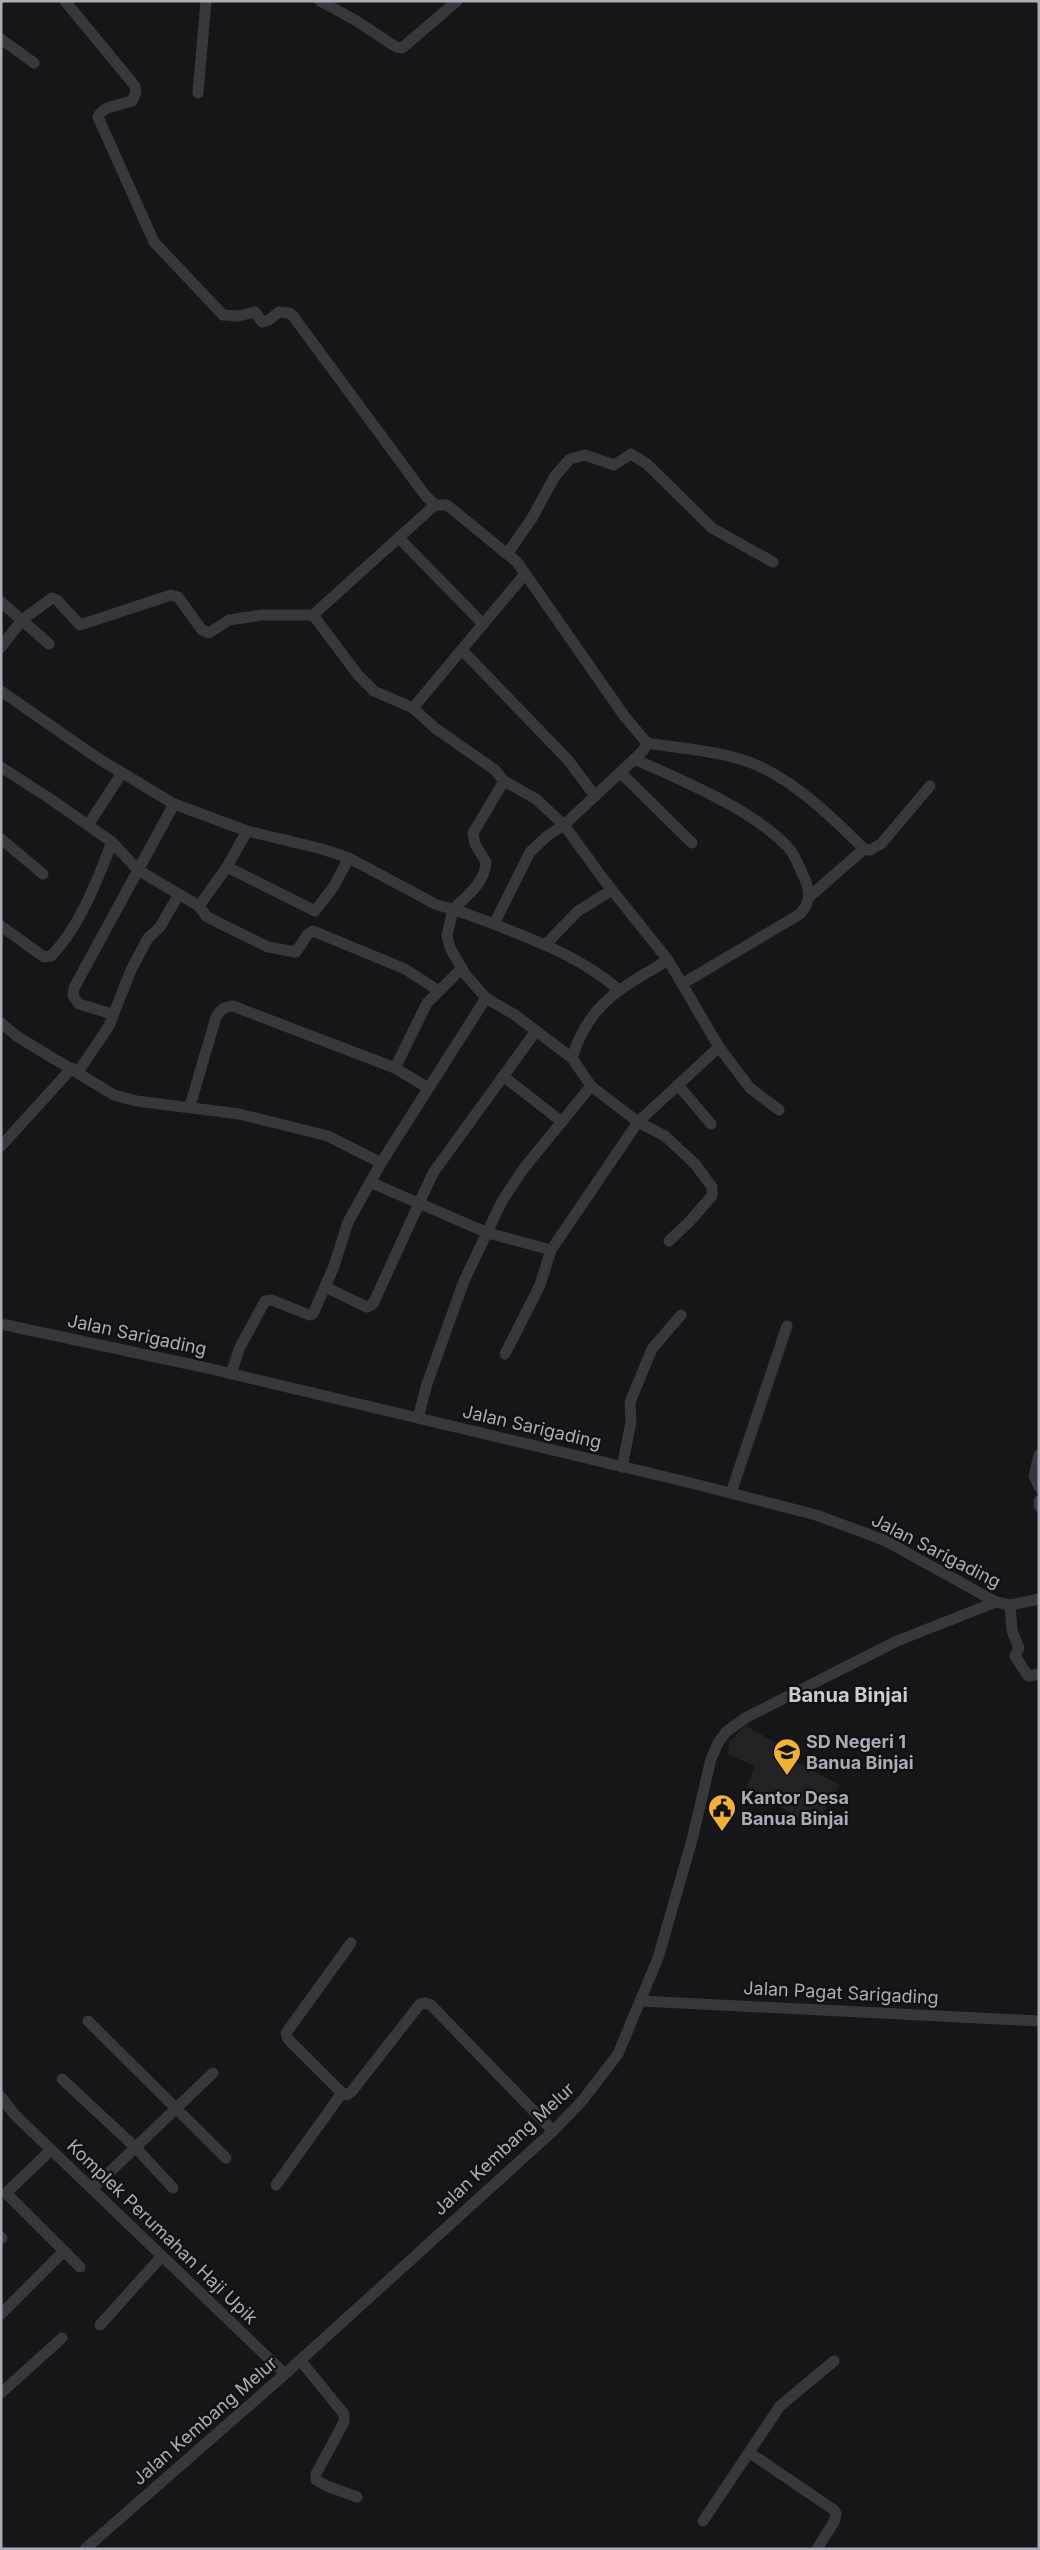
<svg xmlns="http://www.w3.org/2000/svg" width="1040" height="2550" viewBox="0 0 1040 2550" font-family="Inter,sans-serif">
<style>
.built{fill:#222225}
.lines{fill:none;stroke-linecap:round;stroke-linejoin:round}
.minor{stroke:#37383d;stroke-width:11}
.labels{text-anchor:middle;stroke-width:4.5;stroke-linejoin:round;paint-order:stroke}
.street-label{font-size:18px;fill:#a8adb8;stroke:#111113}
.poi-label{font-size:18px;font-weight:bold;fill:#a8adb8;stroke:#111113;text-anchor:start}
.quarter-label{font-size:20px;font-weight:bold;fill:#c9ccd4;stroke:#111113}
</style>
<rect width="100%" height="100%" fill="#161618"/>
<polygon class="built" points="745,1725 782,1747 779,1753 840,1785 814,1827 747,1787 755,1766 728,1755 729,1742"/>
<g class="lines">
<g class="minor">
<path d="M 65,1 L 135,86 L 136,92 L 132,101 C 121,105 102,106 98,117 L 154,242 L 223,315 L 238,316 L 255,312 L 262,322 L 269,320 L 279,312 L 289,313 L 293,316 L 425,495 L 435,505 L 447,505 L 517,562 L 625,717 L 647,743 L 643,751 L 564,825 L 547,836 L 530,852 L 494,924 L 453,909"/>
<polyline points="320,1 355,20 396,47 402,48 457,1"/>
<polyline points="1,39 34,63"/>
<polyline points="198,93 206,1"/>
<polyline points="399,538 483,624"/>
<polyline points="507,554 532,518 555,476 570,459 585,455 614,465 631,454 647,464 712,528 773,562"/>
<polyline points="1,602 49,644"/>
<polyline points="313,615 435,505"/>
<polyline points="1,647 22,620 52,598 57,600 80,625 171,595 178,597 202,630 209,633 229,620 262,615 313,615 358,675 374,691 413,708 435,728 495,770 504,781 536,799 564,825 604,880 668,960 719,1047 638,1122 551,1250 540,1285 505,1354"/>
<polyline points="462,650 568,760 595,796"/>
<polyline points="1,691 96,757 174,804 247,831 322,849 349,858 437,905 453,909 447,936 450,948 465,974 486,998 515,1015 572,1058 591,1086 638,1122 665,1136 695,1164 712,1187 712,1196 688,1223 669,1241"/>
<polyline points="413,708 525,574"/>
<path d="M 647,743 C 684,749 725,751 759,766 C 799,785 833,818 864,849"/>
<path d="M 634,759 C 682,780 751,809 787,846 C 794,853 798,864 802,873 C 810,888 812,901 800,914 L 682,984"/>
<polyline points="1,767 49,798 112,842 138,870 199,906 227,867 247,831"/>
<polyline points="620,772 692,843"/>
<polyline points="88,825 122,773"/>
<polyline points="1,839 43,874"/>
<polyline points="227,867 315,911 334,886 349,858"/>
<polyline points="809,897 864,849 870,850 881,844 930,786"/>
<polyline points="199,906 206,916 213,920 268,947 296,952 308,934 313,931 405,969 439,991"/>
<path d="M 453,909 C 467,896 485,883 486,862 L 475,844 L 473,833 L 504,781"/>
<path d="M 494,924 C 539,942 582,958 619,990"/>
<path d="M 1,926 L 44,957 L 51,956 C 79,928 98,879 112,842"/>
<polyline points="545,945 578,911 612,890"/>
<polyline points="112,1014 79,1004 73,996 74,988 174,804"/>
<polyline points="1,1023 18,1037 114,1095 136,1101 239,1114 328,1136 381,1163 348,1222 334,1266 313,1314 309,1315 272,1300 265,1301 239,1349 231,1374"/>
<polyline points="719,1047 750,1088 779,1110"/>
<path d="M 572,1058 C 589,1002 622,988 668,960"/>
<polyline points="78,1072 109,1026 131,970 148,938 160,927 179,894"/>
<polyline points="503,1076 562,1122"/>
<polyline points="678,1085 711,1124"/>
<polyline points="428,1088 395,1068 427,1003 462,968"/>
<path d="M 190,1106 L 216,1017 C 221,1009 224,1007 233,1006 L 395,1068"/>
<polyline points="1,1146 72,1068"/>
<polyline points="381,1163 486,998"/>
<polyline points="372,1183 488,1233 551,1250"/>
<polyline points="325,1287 367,1307 373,1304 433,1173 536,1031"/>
<polyline points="1,1324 203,1367 687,1482 816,1515 884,1540 996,1602 1010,1605 1039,1599"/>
<polyline points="418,1418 427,1384 464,1281 502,1201 524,1168 591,1086"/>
<polyline points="1039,1455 1034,1476 1039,1487"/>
<polyline points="622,1467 631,1422 630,1402 652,1349 681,1315"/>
<polyline points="731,1493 787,1326"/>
<polyline points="1039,1501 1039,1506"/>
<polyline points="1010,1605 1012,1631 1019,1648 1015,1656 1028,1676 1039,1674"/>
<polyline points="351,1943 286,2033 288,2039 342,2093 347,2095 352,2091 420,2004 425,2003 431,2005 553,2131"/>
<polyline points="641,2001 1039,2021"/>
<polyline points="88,2021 226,2158"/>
<polyline points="62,2079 135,2147 173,2188"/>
<polyline points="1,2097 15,2115 285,2374"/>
<polyline points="51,2150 6,2193 80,2267"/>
<polyline points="276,2185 342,2093"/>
<polyline points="92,2189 213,2073"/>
<polyline points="1,2237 2,2238"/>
<polyline points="1,2314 64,2251"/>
<polyline points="100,2325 162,2256"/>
<polyline points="300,2360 344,2414 344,2422 316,2474 316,2480 327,2486 357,2497"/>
<polyline points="1,2393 62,2338"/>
<polyline points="750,2453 834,2510 836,2514 834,2522 817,2549"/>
<polyline points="703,2521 780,2406 834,2361"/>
<polyline points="85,2549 285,2374 553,2131 582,2101 618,2054 658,1958 692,1840 711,1759 718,1743 726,1732 745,1718 897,1641 996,1602"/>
</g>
</g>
<defs>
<g id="school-pin" transform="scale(1.4375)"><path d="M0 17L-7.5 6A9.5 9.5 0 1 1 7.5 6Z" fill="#f2b134" stroke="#111113"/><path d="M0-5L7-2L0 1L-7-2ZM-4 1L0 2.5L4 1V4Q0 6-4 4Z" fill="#111"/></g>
<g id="civic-pin" transform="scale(1.4375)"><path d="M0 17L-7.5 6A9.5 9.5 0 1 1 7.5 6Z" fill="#f2b134" stroke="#111113"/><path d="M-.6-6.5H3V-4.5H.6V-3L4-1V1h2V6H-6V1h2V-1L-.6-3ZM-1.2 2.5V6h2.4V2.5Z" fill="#111"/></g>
</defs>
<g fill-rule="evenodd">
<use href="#school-pin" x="787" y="1752"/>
<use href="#civic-pin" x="722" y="1808"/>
</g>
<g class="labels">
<g class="street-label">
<text transform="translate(137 1335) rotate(12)" y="6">Jalan Sarigading</text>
<text transform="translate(532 1427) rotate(13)" y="6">Jalan Sarigading</text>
<text transform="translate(936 1551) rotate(27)" y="6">Jalan Sarigading</text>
<text transform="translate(841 1993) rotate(3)" y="6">Jalan Pagat Sarigading</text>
<text transform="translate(504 2149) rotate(-43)" y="6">Jalan Kembang Melur</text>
<text transform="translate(162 2232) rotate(44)" y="6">Komplek Perumahan Haji Upik</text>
<text transform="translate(205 2421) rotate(-41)" y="6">Jalan Kembang Melur</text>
</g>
<g class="poi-label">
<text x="806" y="1748">SD Negeri 1<tspan x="806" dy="21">Banua Binjai</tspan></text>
<text x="741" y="1804">Kantor Desa<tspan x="741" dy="21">Banua Binjai</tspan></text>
</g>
<g class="quarter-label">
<text x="848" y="1702">Banua Binjai</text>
</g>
</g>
<rect width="1040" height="2550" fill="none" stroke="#a8adb8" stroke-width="5"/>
</svg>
